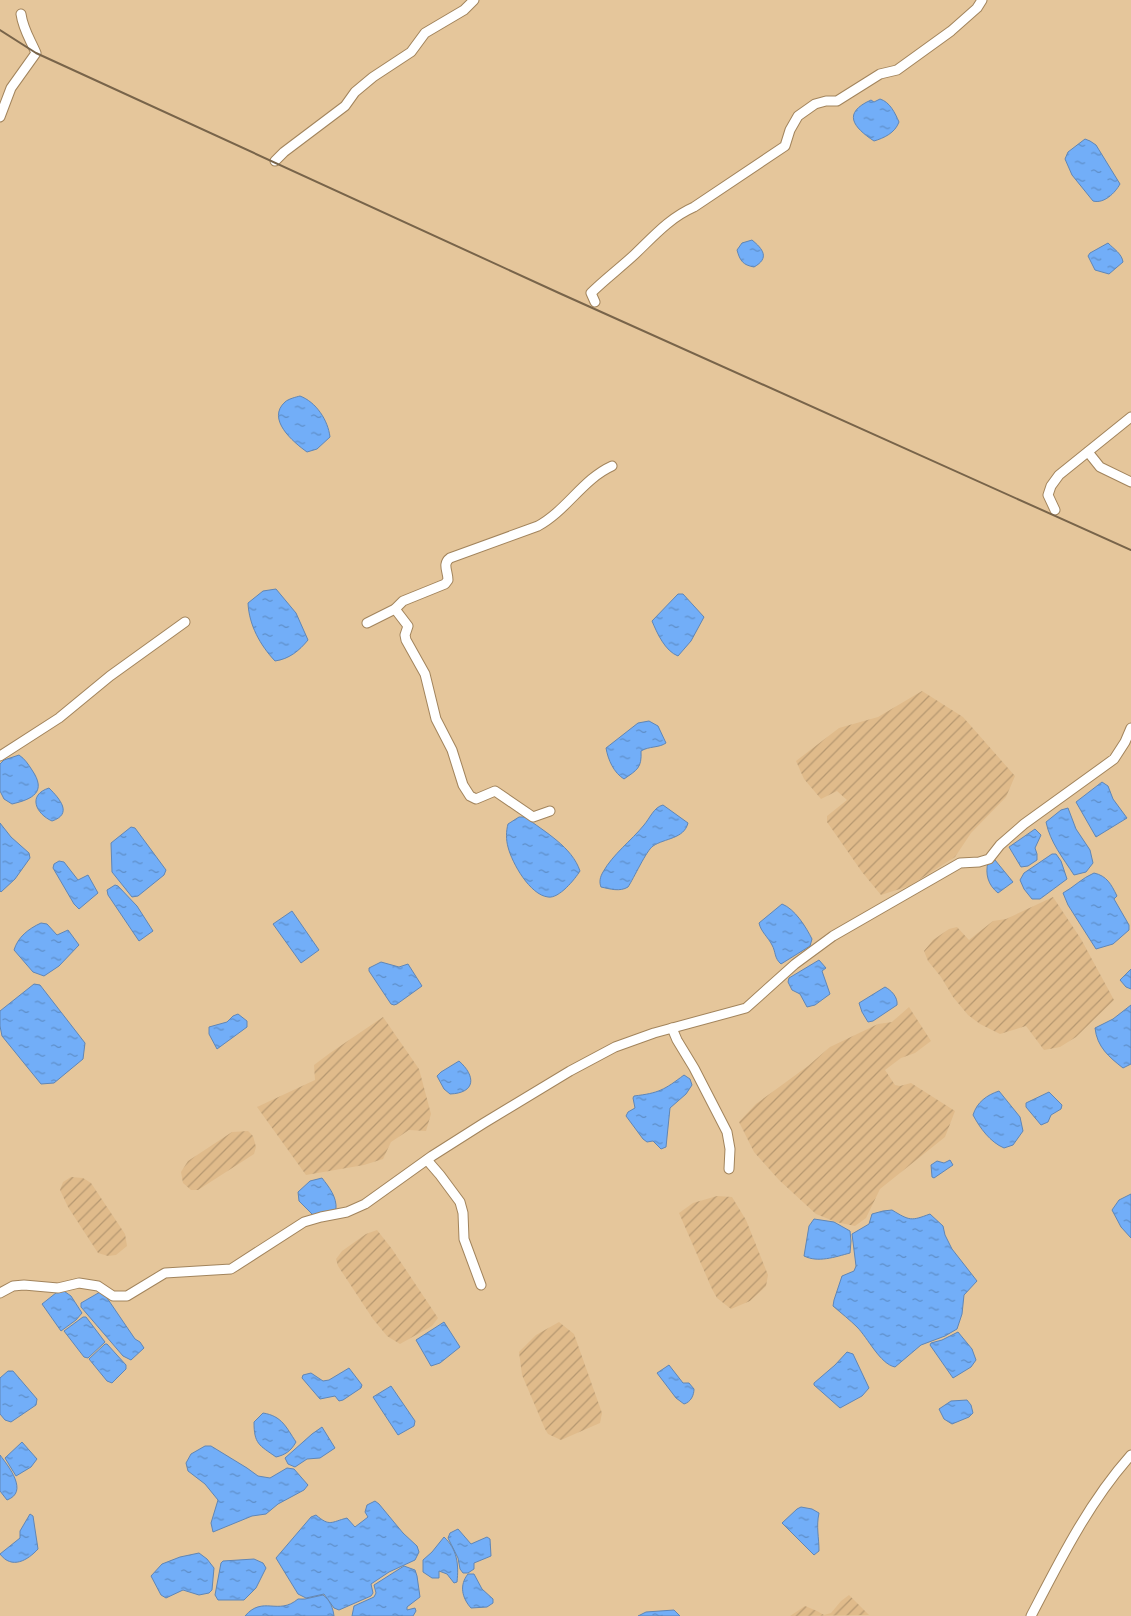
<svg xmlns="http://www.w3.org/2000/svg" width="1131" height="1616" viewBox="0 0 1131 1616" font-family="Literata,serif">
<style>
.industrial{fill:url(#industrial-furrows)}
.water{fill:url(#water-ripples);stroke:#6086b5}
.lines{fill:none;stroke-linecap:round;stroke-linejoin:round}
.minor-casing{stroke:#a2845c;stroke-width:11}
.minor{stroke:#fff;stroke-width:9}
.rail{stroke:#78644a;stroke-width:2}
</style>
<defs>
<pattern id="industrial-furrows" width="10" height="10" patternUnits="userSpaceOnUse" patternTransform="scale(1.25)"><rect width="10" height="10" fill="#e0bb8b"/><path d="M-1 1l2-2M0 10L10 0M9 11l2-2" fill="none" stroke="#b69871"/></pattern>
<pattern id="water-ripples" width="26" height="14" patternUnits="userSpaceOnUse" patternTransform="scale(1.25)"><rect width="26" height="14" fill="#72aef8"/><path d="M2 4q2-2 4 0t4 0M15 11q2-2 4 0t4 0" fill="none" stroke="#5e8ec8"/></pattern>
</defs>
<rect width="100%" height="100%" fill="#e5c69b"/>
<g class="industrial">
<polygon points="922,691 963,717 1015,776 1006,797 971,833 955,857 909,886 881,895 862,872 827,822 827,816 847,800 837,791 821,799 804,779 796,761 839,728 878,717"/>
<polygon points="1053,897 1081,939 1114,1000 1076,1037 1060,1047 1044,1050 1026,1026 1000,1034 980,1024 968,1015 953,997 941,977 928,961 924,951 933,940 949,929 957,927 969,940 993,921 1006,919"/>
<polygon points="909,1007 931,1041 915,1053 901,1058 885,1070 895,1085 900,1086 911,1083 955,1111 945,1137 880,1189 866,1218 855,1226 836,1222 816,1214 779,1180 754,1152 739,1122 756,1104 808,1066 830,1047 878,1024 892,1022"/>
<polygon points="383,1017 419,1069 431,1114 426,1131 409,1130 391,1142 383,1159 364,1165 306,1175 257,1107 315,1080 314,1065 330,1053"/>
<polygon points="248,1131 253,1136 256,1147 254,1154 198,1190 191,1190 183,1183 181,1172 188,1161 232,1132"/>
<polygon points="71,1177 83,1178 91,1183 125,1234 127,1246 116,1255 108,1256 98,1253 68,1207 60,1190 63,1182"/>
<polygon points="717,1196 732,1197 746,1220 768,1275 766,1286 750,1301 731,1309 717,1298 712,1289 679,1213 693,1203"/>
<polygon points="377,1230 392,1249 438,1318 432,1326 400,1344 387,1336 373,1319 338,1266 336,1259 342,1251 366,1234"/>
<polygon points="559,1322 574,1334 602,1413 600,1423 561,1440 548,1434 545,1429 522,1375 519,1352 536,1335"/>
<polygon points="849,1595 869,1615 790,1616 805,1606 817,1611 824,1615 831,1613 841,1601"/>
</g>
<g class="water">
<path d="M 880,99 C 890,102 895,113 899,122 C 895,133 884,138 874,141 C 853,127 842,113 871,100 L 874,102 Z"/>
<path d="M 1085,139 L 1090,141 L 1096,145 L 1120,184 C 1115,193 1104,204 1093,201 L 1072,175 L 1065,159 L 1068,152 Z"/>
<path d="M 752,240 C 763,249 770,258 754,267 C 743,265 740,261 737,250 L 742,243 Z"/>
<path d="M 1108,243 C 1114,249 1122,254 1123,262 L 1109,274 L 1095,270 L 1088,256 L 1090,253 Z"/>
<path d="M 300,396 C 316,402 328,420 330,437 L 317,449 L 307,452 C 293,442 266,419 285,402 C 288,399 296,397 300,396 Z"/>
<path d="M 276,589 L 296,613 L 308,640 C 299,651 289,659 275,661 C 260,645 249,625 248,603 L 263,591 Z"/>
<path d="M 678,594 L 683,594 L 704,617 L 691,641 L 678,656 C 665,651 657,633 652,621 Z"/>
<path d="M 649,721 L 658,726 L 666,743 C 659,748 649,746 641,751 C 642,768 637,770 624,779 C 614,773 608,760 606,748 L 638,723 Z"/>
<path d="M 19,755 C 25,759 28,764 32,770 C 47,792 33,799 12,804 L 4,799 L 0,791 L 0,764 L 4,760 Z"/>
<polygon points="1102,782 1108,786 1113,799 1127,818 1096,837 1076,802"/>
<path d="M 49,788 C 60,799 73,814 52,821 C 36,814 27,795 49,788 Z"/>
<path d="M 663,805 L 688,823 C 684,839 665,838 653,846 C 646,851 634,878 628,887 C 620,892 610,889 601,887 C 599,882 600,877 603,872 C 613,854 631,841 644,825 C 650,818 654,807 663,805 Z"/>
<path d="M 1068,808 L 1076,829 L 1090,850 L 1093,863 L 1086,872 L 1074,875 C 1063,858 1050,842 1046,822 L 1061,810 Z"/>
<path d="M 519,817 L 525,817 C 545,832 572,847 580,871 C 575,879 559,899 548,897 C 530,895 512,863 508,847 C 506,840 506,831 508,824 Z"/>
<polygon points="0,823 11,837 29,853 30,858 15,879 1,892 0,891"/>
<polygon points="131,827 135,828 166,870 164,875 138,896 132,897 112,872 111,843"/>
<polygon points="1035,829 1041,835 1035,848 1037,854 1037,860 1028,866 1021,867 1009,847"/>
<polygon points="1052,854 1056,854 1061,861 1067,879 1040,899 1032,899 1024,889 1020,880 1024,873"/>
<path d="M 995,860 L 1013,882 L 998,893 C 988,885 985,874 988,862 Z"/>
<polygon points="59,861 64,862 78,880 88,875 98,893 79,909 74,904 53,868 54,864"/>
<path d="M 1094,873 C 1107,876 1111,884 1117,896 L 1114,899 L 1129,925 L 1129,930 L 1113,944 L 1096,949 L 1068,905 L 1063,893 C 1074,887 1082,878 1094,873 Z"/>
<polygon points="115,885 118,886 137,906 153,931 139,941 108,895 107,890"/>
<path d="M 782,904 C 795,909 806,927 812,939 L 810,946 L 781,964 C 774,958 776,952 772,945 C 768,937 761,932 759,923 Z"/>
<polygon points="292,911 319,950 301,963 273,924"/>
<path d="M 41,923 L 47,924 L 57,935 L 68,930 L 79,945 L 59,966 L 44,976 L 33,972 L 14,950 C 18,937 28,929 41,923 Z"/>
<polygon points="819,960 826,968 822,971 830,994 815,1005 807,1007 800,994 792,990 788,982 789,978"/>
<polygon points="381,962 399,967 408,964 422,986 397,1004 394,1005 391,1004 369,971 369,968"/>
<polygon points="1131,969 1131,989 1126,987 1120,980"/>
<polygon points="34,984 40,985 85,1043 83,1059 54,1083 41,1084 2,1036 0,1026 0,1011"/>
<path d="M 885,987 C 891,990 898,997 897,1005 L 873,1021 L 868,1022 L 862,1012 L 859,1003 Z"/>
<path d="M 1131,1005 L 1131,1064 L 1123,1068 C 1109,1057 1097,1047 1095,1028 L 1113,1019 Z"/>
<polygon points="238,1014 247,1021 247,1027 217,1049 209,1034 209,1027 227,1022 233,1016"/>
<path d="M 459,1061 C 476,1076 476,1093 450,1094 L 444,1089 L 437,1076 L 441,1072 Z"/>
<path d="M 684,1075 L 690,1079 L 692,1085 L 686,1094 L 670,1108 L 666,1147 L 661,1149 L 653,1141 L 647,1142 L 643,1139 L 626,1116 L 628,1112 L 635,1108 L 633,1098 L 634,1096 C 659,1093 664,1090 684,1075 Z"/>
<path d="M 999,1091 L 1020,1117 L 1023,1131 L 1013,1145 L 1004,1148 C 990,1142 980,1128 973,1115 C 977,1102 987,1095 999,1091 Z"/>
<polygon points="1049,1092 1062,1105 1061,1109 1051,1115 1048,1122 1041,1125 1026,1107 1026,1103"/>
<polygon points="950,1160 953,1165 934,1178 932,1177 931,1165 937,1161 944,1163"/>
<path d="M 322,1178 C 329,1187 337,1197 336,1209 L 325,1214 L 313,1215 L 299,1201 L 298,1192 L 310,1181 Z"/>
<polygon points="1131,1194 1131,1238 1121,1227 1112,1210 1119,1200"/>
<path d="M 892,1210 C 910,1221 911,1221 930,1214 L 943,1226 L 945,1235 L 952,1249 L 977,1281 L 964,1295 L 962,1314 L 957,1329 L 945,1336 L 921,1345 L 895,1367 C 880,1364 868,1338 857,1327 C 850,1320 841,1313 833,1306 L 834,1300 L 842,1276 L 854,1271 L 856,1266 L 852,1234 L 869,1224 L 872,1214 L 883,1211 Z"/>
<path d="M 814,1219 L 834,1222 L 850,1231 L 851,1241 L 850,1253 C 835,1257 818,1263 804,1256 L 809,1226 Z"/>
<polygon points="61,1289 71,1296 82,1313 76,1320 61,1331 42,1304"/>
<polygon points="100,1292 105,1295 135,1339 140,1342 144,1348 131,1360 123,1356 81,1307 81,1303"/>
<polygon points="83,1317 86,1317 105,1342 88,1358 84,1357 64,1331"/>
<polygon points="444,1322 460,1347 440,1363 431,1366 416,1340"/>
<polygon points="958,1332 972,1349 976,1360 971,1367 953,1378 930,1345 931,1343 942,1340"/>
<polygon points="105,1344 107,1344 126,1365 126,1369 112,1383 107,1381 89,1359"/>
<polygon points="847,1352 853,1354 869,1388 862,1396 840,1408 814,1385 814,1383 835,1365"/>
<path d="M 669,1365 L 683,1383 L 689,1383 L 694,1389 C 694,1395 691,1402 684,1404 L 676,1398 L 657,1373 Z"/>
<polygon points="349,1368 362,1385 361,1388 343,1400 339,1401 335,1396 320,1399 302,1378 303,1375 311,1373 323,1381 329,1380"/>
<polygon points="8,1371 13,1371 37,1399 36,1405 11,1422 5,1420 0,1414 0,1378"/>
<polygon points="391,1386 415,1421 414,1426 398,1435 373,1397"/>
<polygon points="967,1400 971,1405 973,1413 969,1417 952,1424 944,1419 939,1409 951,1401"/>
<path d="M 263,1413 C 282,1416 286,1427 296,1442 C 291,1451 285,1455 276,1457 C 259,1445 254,1444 254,1422 Z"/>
<polygon points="322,1427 335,1448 320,1458 307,1459 295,1467 288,1464 285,1458 312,1434"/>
<polygon points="22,1442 37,1459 31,1467 16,1476 5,1458"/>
<polygon points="205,1446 211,1446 247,1468 258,1476 270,1478 287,1468 294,1469 308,1485 304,1490 278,1504 266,1514 252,1516 213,1532 211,1523 218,1500 205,1484 188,1471 186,1463 191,1454"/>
<path d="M 0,1455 C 9,1467 29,1492 7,1500 L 0,1491 Z"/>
<path d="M 375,1501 L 379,1504 L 403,1533 L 417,1546 L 419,1552 L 415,1560 L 389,1572 L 371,1584 L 373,1593 L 371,1596 L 339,1610 L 334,1608 L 324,1594 L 306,1598 L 298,1594 L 276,1558 L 311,1517 L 316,1515 C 330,1527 331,1522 347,1518 L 355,1527 L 368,1517 L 365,1512 L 367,1505 Z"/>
<path d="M 801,1507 L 812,1509 L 819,1513 C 816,1527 819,1537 819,1551 L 814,1555 L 782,1523 L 797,1509 Z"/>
<path d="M 30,1514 L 33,1516 L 38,1549 C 28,1560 12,1570 0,1554 L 20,1538 L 20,1531 Z"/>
<polygon points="458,1529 471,1544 487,1537 490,1539 491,1556 474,1563 474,1569 468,1573 463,1573 460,1569 458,1558 448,1538 450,1533"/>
<path d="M 444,1537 C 457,1549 459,1564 457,1582 L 454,1583 L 447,1574 L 439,1571 L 439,1578 L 432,1578 L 423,1572 L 423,1560 L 432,1552 Z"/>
<polygon points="199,1553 207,1559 214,1568 212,1590 209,1593 199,1595 183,1590 166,1598 161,1595 151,1576 162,1564 180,1557"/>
<polygon points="254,1559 263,1563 266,1568 256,1588 244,1600 218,1600 215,1595 221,1563 223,1561"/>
<polygon points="404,1566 415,1570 417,1576 420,1597 407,1607 407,1610 415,1608 416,1611 413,1616 352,1616 354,1606 374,1597 376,1593 374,1585"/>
<path d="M 468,1574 L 474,1574 L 482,1589 L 493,1599 L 493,1603 L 487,1607 L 471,1608 C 462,1598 459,1585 468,1574 Z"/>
<path d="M 323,1595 C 330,1600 333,1608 334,1616 L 245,1616 C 263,1595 278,1616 298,1599 L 305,1599 Z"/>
<polygon points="674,1610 680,1616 638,1616 646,1612"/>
</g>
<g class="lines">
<g class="minor-casing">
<g id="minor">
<path d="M 0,117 L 11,88 L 36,53 C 30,39 23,29 21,14"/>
<polyline points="275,161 284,152 345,106 355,92 373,77 411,52 425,33 464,10 474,0"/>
<path d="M 595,302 L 591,293 C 604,280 620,268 634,255 C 653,237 669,218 694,207 L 785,146 L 790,130 L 798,116 L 815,104 L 826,101 L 837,101 L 880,74 L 897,70 L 951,31 L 977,8 L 982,0"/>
<polyline points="1088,452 1100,467 1131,482"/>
<polyline points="1055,510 1048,495 1051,486 1059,475 1131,417"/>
<polyline points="395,609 408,626 405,635 406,640 425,674 436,719 452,750 463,785 470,796 476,799 495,791 533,817 550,811"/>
<path d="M 367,623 L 395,609 L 403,601 L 445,584 L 448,580 C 448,571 442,564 450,558 L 538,526 C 566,511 583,479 612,466"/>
<polyline points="0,756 59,718 110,676 185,622"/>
<polyline points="672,1028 677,1040 694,1068 727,1132 730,1149 729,1169"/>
<polyline points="427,1160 440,1175 460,1202 463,1213 464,1239 481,1285"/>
<polyline points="0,1293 13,1286 24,1285 58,1288 79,1283 98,1286 113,1296 127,1296 165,1273 231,1269 304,1222 321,1217 347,1212 365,1204 432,1156 484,1123 570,1071 615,1047 654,1033 746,1008 795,964 833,936 960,863 979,862 989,859 1000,845 1024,824 1114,759 1125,742 1131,728"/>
<path d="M 1031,1616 C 1060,1560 1089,1502 1131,1455"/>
</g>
</g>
<use href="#minor" class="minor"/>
<polyline class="rail" points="0,30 36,53 559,293 1131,550"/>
</g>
</svg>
